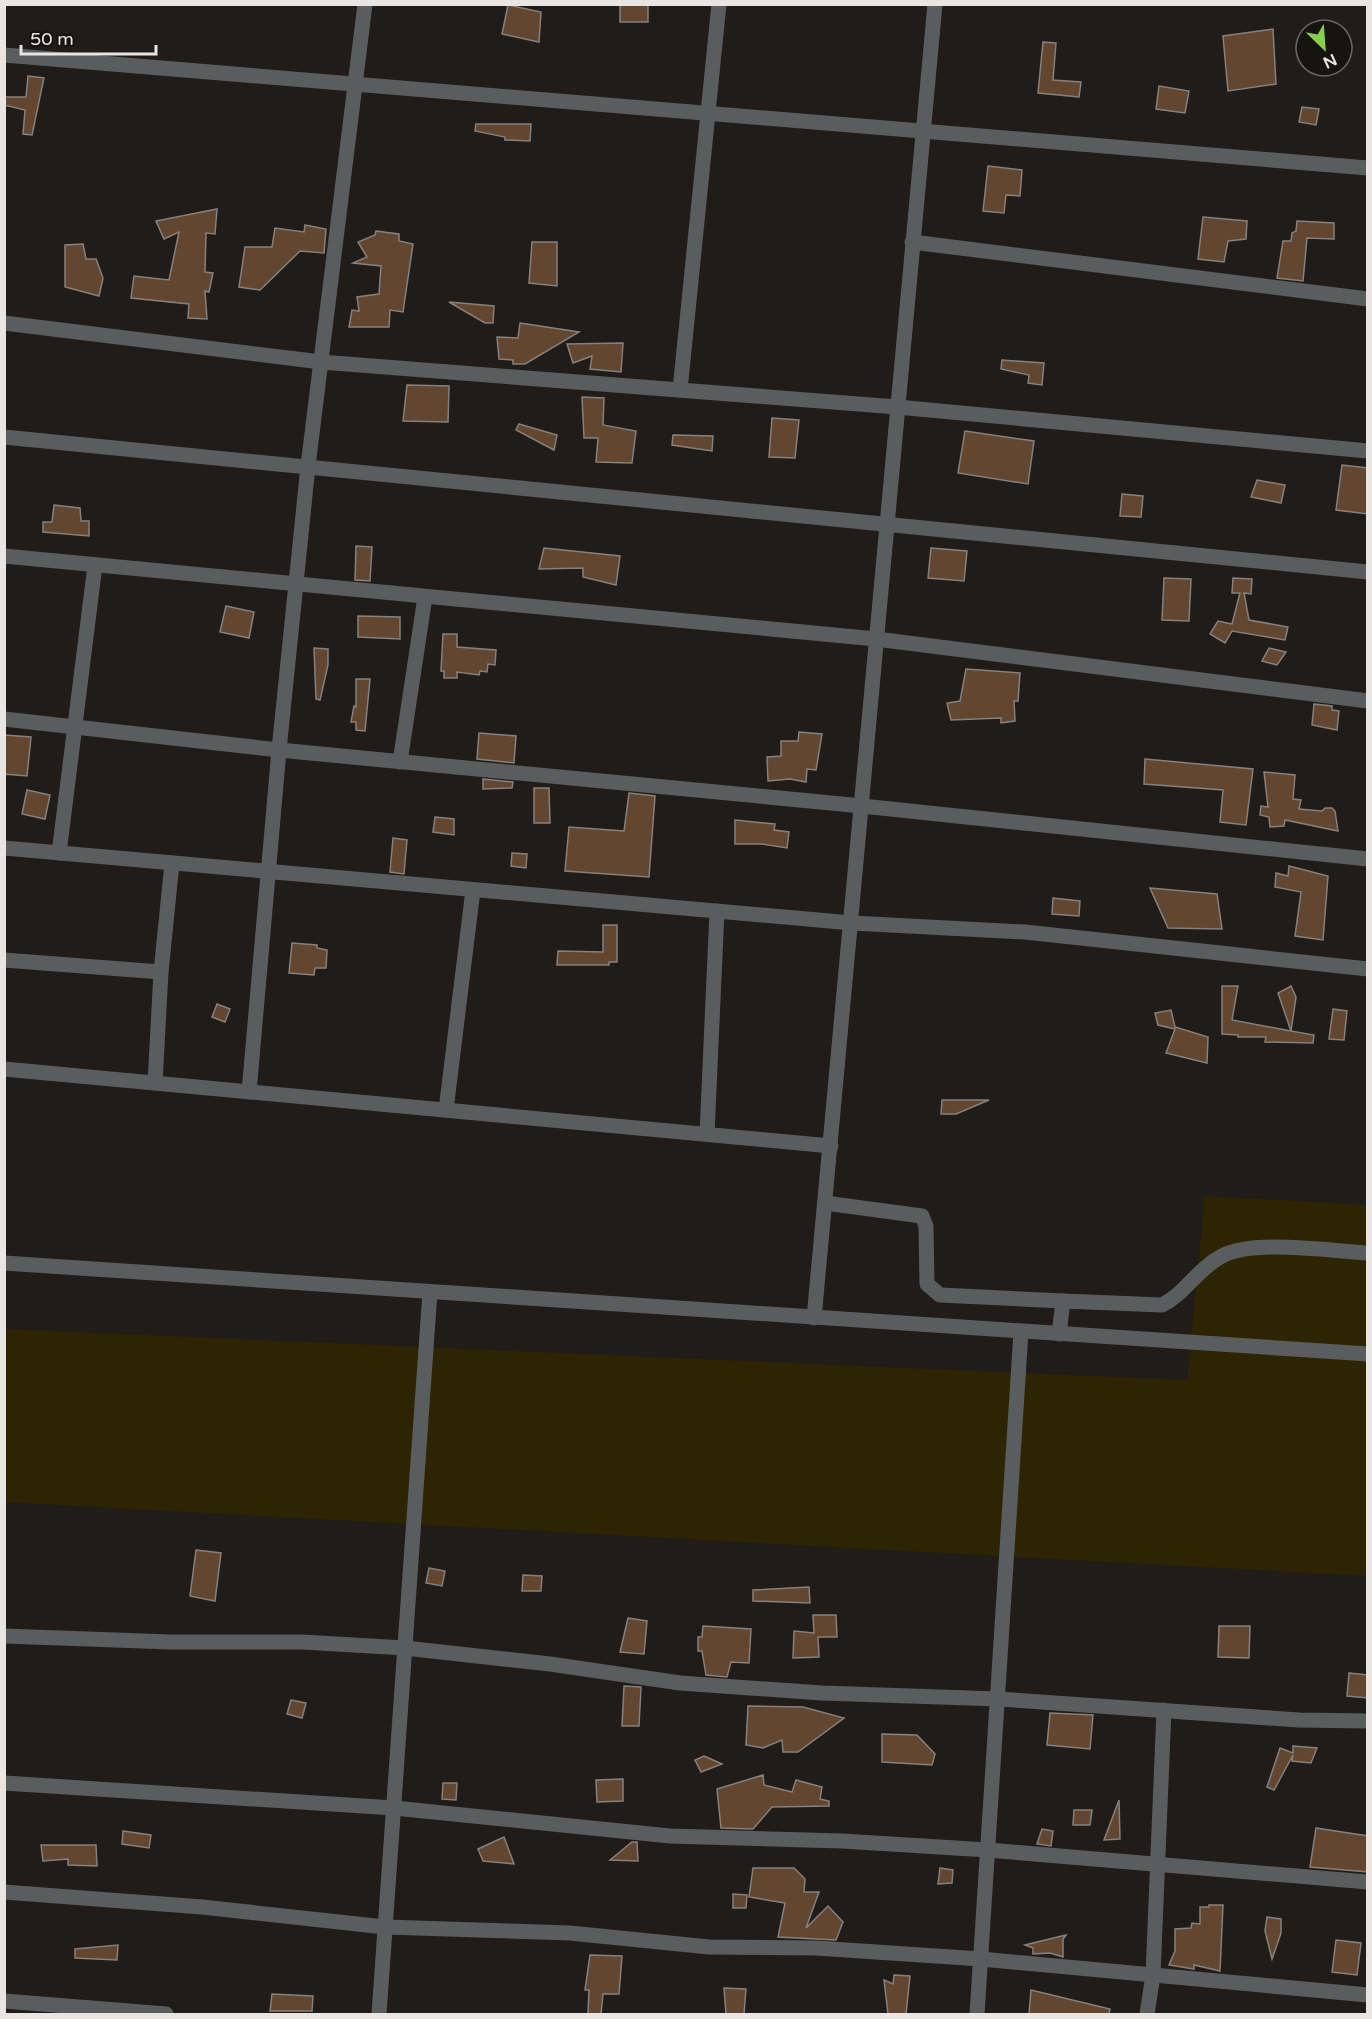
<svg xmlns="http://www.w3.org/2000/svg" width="1372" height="2019" viewBox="0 0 1372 2019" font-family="'Varela Round',sans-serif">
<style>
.sand{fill:#2c2403}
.building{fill:#624630;stroke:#86817d;stroke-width:1.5}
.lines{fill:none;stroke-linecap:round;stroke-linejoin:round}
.minor{stroke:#5a5d5e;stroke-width:15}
.tertiary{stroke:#5a5d5e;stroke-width:15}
</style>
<rect width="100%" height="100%" fill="#201c19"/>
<polygon class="sand" points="1205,1196 1367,1205 1367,1576 5,1502 4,1329 1187,1380"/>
<g class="building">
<rect x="620" y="4" width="28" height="18"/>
<polygon points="508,5 541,12 539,42 502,34"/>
<polygon points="1273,29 1276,84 1228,91 1223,36"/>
<polygon points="1043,42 1056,43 1053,80 1081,82 1079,97 1038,93"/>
<polygon points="28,76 44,78 32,135 23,134 25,110 4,105 4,97 26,97"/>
<polygon points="1159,86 1189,91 1185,113 1156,109"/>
<polygon points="1302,107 1319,109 1316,125 1299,122"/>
<polygon points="476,124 531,124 530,141 505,140 505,137 475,131"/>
<polygon points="988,166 1022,170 1020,196 1006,195 1004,213 983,211"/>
<polygon points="217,209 215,234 206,233 205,272 213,273 209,292 205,291 207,319 188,318 189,304 131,298 134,276 169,280 179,232 164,239 156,221"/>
<polygon points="1203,217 1247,221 1246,239 1228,241 1224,262 1198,259"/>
<polygon points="1297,221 1334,223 1334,239 1307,238 1303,281 1277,278 1283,241 1291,241 1292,233 1296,231"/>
<polygon points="305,225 326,229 324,253 300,251 260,290 239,287 245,247 272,247 275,228 304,232"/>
<polygon points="376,231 399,234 399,241 413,244 403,312 390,310 389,327 349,327 352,310 359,311 357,297 379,294 381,266 353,263 367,257 358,242 375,235"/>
<polygon points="532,242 557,242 557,286 529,283"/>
<polygon points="83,244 86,259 96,259 103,278 99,296 65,287 65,245"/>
<polygon points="449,302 494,306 493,323 485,323"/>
<polygon points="520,323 579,332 525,364 513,364 513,360 499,359 497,337 518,338"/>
<polygon points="623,343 621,372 590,369 592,356 573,363 567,344"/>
<polygon points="1002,360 1044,363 1042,385 1028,383 1029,375 1001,369"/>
<polygon points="407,385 449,386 448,422 403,421"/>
<polygon points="582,397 604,398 603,425 636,431 632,463 596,462 598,438 584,438"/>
<polygon points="772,418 799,420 795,458 769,457"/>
<polygon points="519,424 557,435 554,450 516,430"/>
<polygon points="965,431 1034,441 1028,484 958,473"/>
<polygon points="673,435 713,436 712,451 672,445"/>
<polygon points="1342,465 1368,468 1368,514 1336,510"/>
<polygon points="1257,480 1285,485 1281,503 1251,497"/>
<polygon points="1122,494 1143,496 1141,517 1120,516"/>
<polygon points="54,505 80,508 81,521 89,521 89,536 43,532 43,522 52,522"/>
<polygon points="356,546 372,547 370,581 355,580"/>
<polygon points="544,548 620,556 616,585 583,577 583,568 539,569"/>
<polygon points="931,548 967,551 964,581 928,578"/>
<polygon points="1164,578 1191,579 1189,621 1162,620"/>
<polygon points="1233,578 1252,579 1251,594 1244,593 1249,620 1288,627 1285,640 1232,631 1225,643 1210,634 1218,621 1232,624 1240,593 1232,593"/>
<polygon points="226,606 254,612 249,638 220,632"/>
<polygon points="358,616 400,617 400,639 358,637"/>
<polygon points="443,634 457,634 457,647 496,650 495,665 488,664 487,672 480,671 479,675 457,672 457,678 444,678 444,671 441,671"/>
<polygon points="314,648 328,649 328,665 320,700 316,699"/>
<polygon points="1269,648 1286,652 1277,665 1262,661"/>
<polygon points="966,669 1020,673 1018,701 1014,701 1015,721 1001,723 1001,718 951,720 947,703 960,701"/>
<polygon points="356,679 370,679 365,731 356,730 356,722 351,722 354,706 356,707"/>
<polygon points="1314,704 1332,706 1332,710 1339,711 1337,730 1312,725"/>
<polygon points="799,732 822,734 816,770 807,769 806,782 790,779 768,781 767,757 781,756 781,741 798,741"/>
<polygon points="479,733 516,736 514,763 477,759"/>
<polygon points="4,735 31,737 27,776 4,774"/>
<polygon points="1145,759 1253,769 1246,825 1220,822 1223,790 1144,784"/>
<polygon points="1264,772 1295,775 1293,799 1301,800 1299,809 1322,811 1325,808 1332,808 1335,811 1338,831 1285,820 1284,826 1270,827 1269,817 1260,815 1261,806 1268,807"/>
<polygon points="483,779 513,782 512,788 483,789"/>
<polygon points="534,788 549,788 550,823 534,823"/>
<polygon points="27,790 50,795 45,819 22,814"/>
<polygon points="629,793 655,796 649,877 565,871 569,827 624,831"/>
<polygon points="435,817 454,819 454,835 433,832"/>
<polygon points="735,820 775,824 774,830 789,832 787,848 762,844 735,844"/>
<polygon points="393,838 407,840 404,874 390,872"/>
<polygon points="512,853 527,854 526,868 511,866"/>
<polygon points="1289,866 1328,876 1323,940 1295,936 1301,892 1275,887 1276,873 1288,876"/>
<polygon points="1150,888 1217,894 1222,929 1168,928"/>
<polygon points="1053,898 1080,901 1079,916 1052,914"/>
<polygon points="603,925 617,925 617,962 609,962 609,965 557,965 558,951 603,952"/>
<polygon points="292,943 317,945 317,948 327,950 326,968 315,968 314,975 289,973"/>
<polygon points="1222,986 1238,986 1232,1020 1291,1031 1278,993 1291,986 1296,997 1291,1031 1314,1035 1313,1043 1265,1042 1266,1037 1238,1037 1238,1035 1222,1034"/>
<polygon points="217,1004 230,1009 225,1022 212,1017"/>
<polygon points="1333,1009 1347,1011 1344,1040 1329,1039"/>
<polygon points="1171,1010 1175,1027 1208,1037 1207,1063 1166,1053 1175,1029 1158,1025 1155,1013"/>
<polygon points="942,1100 989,1100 956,1114 941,1114"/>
<polygon points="196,1550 221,1553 215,1601 190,1596"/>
<polygon points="429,1568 445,1571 442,1586 426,1583"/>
<polygon points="523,1575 542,1576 541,1591 522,1591"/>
<polygon points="809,1587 810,1603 753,1601 753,1590"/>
<polygon points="813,1615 836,1615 837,1637 818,1637 819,1657 793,1658 794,1631 814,1633"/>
<polygon points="628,1618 647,1621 644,1654 620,1652"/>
<polygon points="703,1626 751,1629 749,1663 731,1662 727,1677 706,1675 702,1651 698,1651 698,1637 702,1637"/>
<polygon points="1219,1626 1250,1626 1249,1658 1218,1657"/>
<polygon points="1349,1673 1368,1675 1368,1698 1347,1696"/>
<polygon points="624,1686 641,1687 639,1726 622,1726"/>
<polygon points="291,1700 306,1703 302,1718 287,1714"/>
<polygon points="748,1706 803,1707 844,1718 798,1752 783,1752 782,1740 763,1748 746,1745"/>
<polygon points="1050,1713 1093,1715 1090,1749 1047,1745"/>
<polygon points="882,1734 917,1735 935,1754 932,1765 882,1762"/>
<polygon points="1293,1746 1317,1748 1311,1763 1292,1761 1293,1755 1274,1790 1267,1787 1280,1748 1293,1753"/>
<polygon points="704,1756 722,1764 701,1772 695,1760"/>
<polygon points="763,1775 764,1785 792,1792 796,1780 822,1787 820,1799 829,1801 829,1806 772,1807 753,1829 721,1828 717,1789"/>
<polygon points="623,1779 623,1801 597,1802 596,1780"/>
<polygon points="443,1783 457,1783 456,1800 442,1799"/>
<polygon points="1119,1800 1120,1839 1104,1840"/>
<polygon points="1074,1810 1092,1810 1090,1825 1073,1825"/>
<polygon points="1316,1828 1368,1836 1368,1872 1310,1867"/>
<polygon points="1042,1829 1053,1831 1051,1846 1037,1844"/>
<polygon points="123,1831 151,1835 149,1848 122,1844"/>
<polygon points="504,1837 514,1864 483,1861 478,1849"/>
<polygon points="632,1842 637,1842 638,1861 610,1860"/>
<polygon points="41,1845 96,1845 97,1866 68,1865 68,1859 43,1861"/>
<polygon points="753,1868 794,1868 805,1879 804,1892 819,1892 806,1928 828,1906 843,1922 836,1940 778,1937 785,1903 749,1897"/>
<polygon points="940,1868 953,1870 952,1883 938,1884"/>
<polygon points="733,1894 747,1895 746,1908 733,1908"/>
<polygon points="1209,1905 1223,1905 1220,1971 1194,1965 1194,1969 1169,1965 1175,1951 1175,1929 1191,1928 1192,1923 1200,1924 1200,1907 1209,1907"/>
<polygon points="1267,1917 1281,1919 1281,1933 1272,1959 1265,1931"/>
<polygon points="1066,1935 1063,1939 1063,1957 1050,1953 1033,1954 1033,1948 1025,1945"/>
<polygon points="1336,1940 1361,1943 1357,1975 1332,1972"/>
<polygon points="118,1945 117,1960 75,1958 75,1949"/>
<polygon points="590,1955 622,1956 619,1994 603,1994 601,2014 588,2014 589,1990 585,1990"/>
<polygon points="894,1975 910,1976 906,2014 888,2014 884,1980 893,1984"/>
<polygon points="724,1988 746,1989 744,2014 726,2014"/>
<polygon points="1031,1990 1110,2009 1109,2014 1029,2014"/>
<polygon points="272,1994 313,1996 312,2011 270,2011"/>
</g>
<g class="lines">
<g class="minor">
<polyline points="912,242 1368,299"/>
<polyline points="4,323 321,362 897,407 1368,451"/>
<polyline points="680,390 719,4"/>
<polyline points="4,437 1368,572"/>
<polyline points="4,556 876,639 1368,701"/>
<polyline points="4,719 279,750 862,806 1368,859"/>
<polyline points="400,762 425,597"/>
<polyline points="4,848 852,923 1025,932 1368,969"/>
<polyline points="59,853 95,565"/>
<polyline points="4,960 161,972"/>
<polyline points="4,1069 831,1146"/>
<polyline points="155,1083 161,972 172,863"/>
<polyline points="249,1092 279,750 308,466 365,4"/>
<polyline points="446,1110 473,890"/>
<polyline points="707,1134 717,911"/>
<polyline points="825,1203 922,1216 926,1226 927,1284 940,1295 1063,1301"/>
<polyline points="814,1318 935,4"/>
<path d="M 1059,1334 L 1063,1301 L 1162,1305 C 1185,1294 1197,1269 1222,1256 C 1254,1239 1329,1251 1368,1253"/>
<polyline points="4,1636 171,1642 302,1642 405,1648 550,1664 680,1683 822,1693 999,1699 1299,1720 1368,1721"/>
<polyline points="4,1783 394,1808 670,1836 842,1841 988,1850 1368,1882"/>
<polyline points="4,1892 202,1907 385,1927 570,1933 709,1947 816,1948 981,1959 1368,1995"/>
<polyline points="4,2001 166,2014"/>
<polyline points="379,2014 430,1292"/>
<polyline points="977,2014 1021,1332"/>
<polyline points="1147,2014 1153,1975 1164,1710"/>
</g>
<g class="tertiary">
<polyline points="4,55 1368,168"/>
<polyline points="4,1263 1368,1354"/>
</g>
</g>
<rect width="1372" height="2019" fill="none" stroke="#e8e5e3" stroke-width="12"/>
<g transform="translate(1324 48) rotate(155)"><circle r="28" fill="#171310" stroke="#6b6764" stroke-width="1.5"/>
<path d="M0-4.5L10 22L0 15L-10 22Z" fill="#87cf4a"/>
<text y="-9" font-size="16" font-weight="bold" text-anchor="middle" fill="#e8e5e3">N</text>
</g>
<path d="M21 45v9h135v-9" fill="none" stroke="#e8e5e3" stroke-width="3"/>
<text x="30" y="45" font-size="18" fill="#e8e5e3" stroke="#171310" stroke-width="4.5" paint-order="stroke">50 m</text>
</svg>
